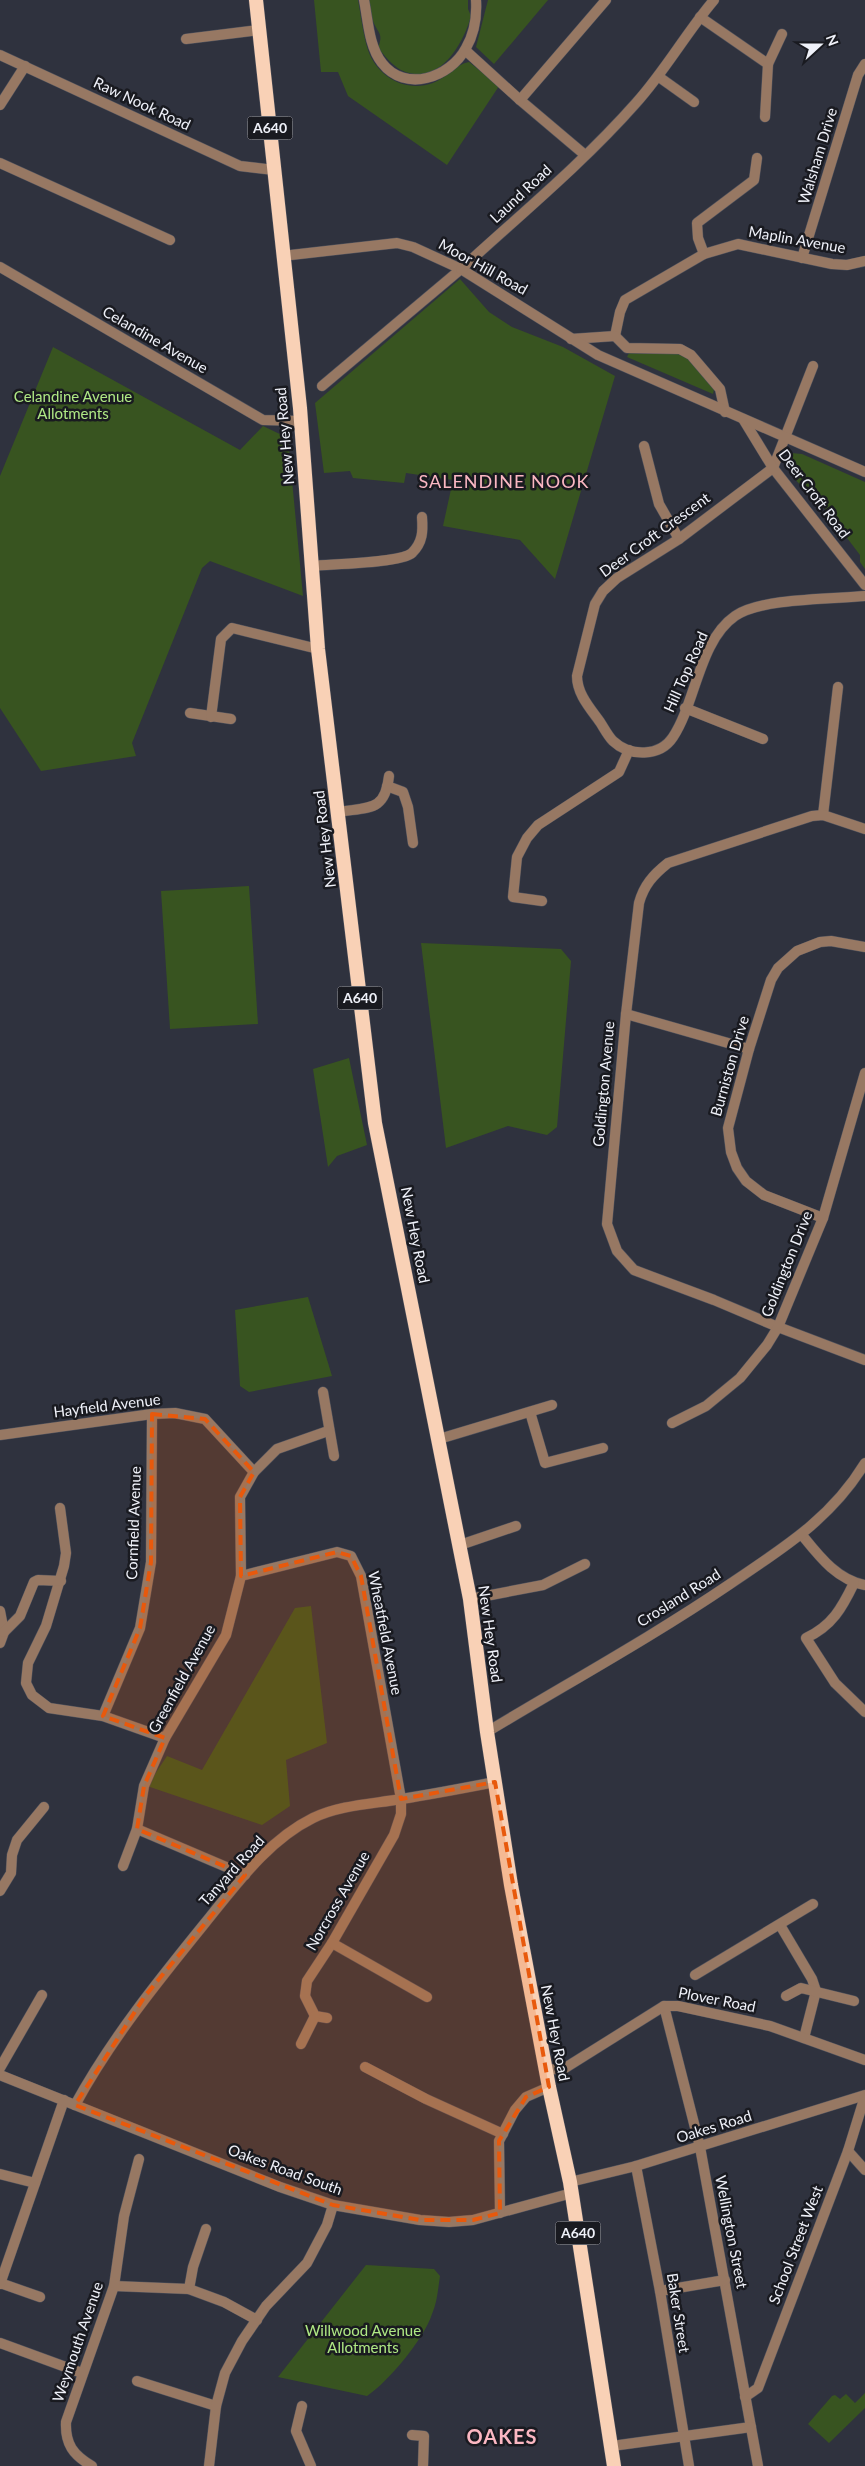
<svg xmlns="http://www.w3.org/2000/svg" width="865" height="2466" viewBox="0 0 865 2466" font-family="Lato,sans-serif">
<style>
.green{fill:#385420}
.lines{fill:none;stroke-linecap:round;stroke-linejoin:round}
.minor-casing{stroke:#4e515c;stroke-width:11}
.tertiary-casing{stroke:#4e515c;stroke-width:11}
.trunk-casing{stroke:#4e515c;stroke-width:15}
.minor{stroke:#977863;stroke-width:10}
.tertiary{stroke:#977863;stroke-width:10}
.trunk{stroke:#f9d1b6;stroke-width:14}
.marked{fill:#e8590c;fill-opacity:0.2;stroke:#e8590c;stroke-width:4;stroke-dasharray:10 6;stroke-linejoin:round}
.labels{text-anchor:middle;stroke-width:5;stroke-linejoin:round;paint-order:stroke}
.shield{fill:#191a20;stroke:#afb0b8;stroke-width:1}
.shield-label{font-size:14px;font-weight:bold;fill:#eff1f9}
.street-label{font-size:15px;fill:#eff1f9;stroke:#191a20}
.park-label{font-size:15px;fill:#afe884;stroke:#191a20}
.quarter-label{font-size:18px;letter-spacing:1px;fill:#fbb7c2;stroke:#191a20}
.district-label{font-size:20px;font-weight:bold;letter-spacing:1px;fill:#fbb7c2;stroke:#191a20}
</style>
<rect width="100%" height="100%" fill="#2f323e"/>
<g class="green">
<path d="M 314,0 L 358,0 C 361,16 363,34 368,50 C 377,77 406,93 433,83 C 446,78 456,64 469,62 L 499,86 L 447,165 L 348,96 L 338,72 L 321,72 Z"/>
<path d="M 369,0 L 468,0 L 468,9 L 471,16 C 463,45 438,88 401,70 C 392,65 385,56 378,48 C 384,33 378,34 373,21 C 370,15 370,7 369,0 Z"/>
<polygon points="488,0 548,0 494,64 476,47"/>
<polygon points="460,279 489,312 512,327 563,347 615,376 555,579 520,540 443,526 453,480 406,473 404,483 353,478 350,471 324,473 315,403"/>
<polygon points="53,347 240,450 263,426 288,438 303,596 210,561 202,568 132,743 136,756 41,771 0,708 0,476"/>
<polygon points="629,353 678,354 689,358 714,389 713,394 627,357"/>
<path d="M 791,453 L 802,454 L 865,482 L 865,569 L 860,562 L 860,555 L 812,492 C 800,489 785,469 787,456 Z"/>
<polygon points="249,886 258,1024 170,1029 161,891"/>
<polygon points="421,943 561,949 571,961 557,1127 547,1135 508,1126 446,1148"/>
<polygon points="349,1058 367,1145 337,1156 328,1167 313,1069"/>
<polygon points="308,1297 332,1376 249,1392 240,1386 235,1310"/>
<polygon points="311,1606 327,1743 286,1760 290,1806 262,1825 147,1786 167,1756 202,1770 295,1608"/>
<path d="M 366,2265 L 434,2269 L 440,2276 C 438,2289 437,2303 432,2314 C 424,2339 388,2382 367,2396 L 278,2377 Z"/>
<polygon points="865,2393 865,2408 829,2443 808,2424 832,2396 835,2395 840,2399 846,2394 855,2403"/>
</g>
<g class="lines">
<g class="minor-casing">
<g id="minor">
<path d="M 364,0 C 368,20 369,47 382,63 C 405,93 450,78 466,48 C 474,34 477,16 476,0"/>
<polyline points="700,17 768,64"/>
<polyline points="186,39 259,30"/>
<polyline points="465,50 520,100 585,155"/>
<polyline points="0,55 240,166 274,170"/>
<polyline points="659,77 694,102"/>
<polyline points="520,100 606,0"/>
<polyline points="0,105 25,66"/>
<polyline points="765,117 768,64 782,34"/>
<polyline points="0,163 170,240"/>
<polyline points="704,254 698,238 697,223 754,180 757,158"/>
<polyline points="802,258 858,75 865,64"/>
<polyline points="0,267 263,420 301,421"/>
<polyline points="615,336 620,312 625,300 704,254 738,244 832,264 847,265 865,261"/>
<polyline points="571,339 615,336 627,348 680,349 691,355 720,389 725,412"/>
<path d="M 813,366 L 773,468 L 679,539 L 617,578 L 603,591 L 595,604 L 577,676 C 577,694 590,708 600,722 C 604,728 608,736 613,741 C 630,757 660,757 673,737 C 696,702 699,641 735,616 C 760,598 832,599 865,596"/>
<polyline points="322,386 461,269"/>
<polyline points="743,419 773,468 865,585"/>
<polyline points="644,446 659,504 679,539"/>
<path d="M 313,566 C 331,564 401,563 412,553 C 423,542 423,531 422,517"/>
<polyline points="685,708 763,739"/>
<polyline points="190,713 231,719"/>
<polyline points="211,717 221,639 232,628 318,649"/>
<polyline points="387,786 403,792 408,807 413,843"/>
<path d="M 338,812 C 369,807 385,812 389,776"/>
<polyline points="823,815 838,687"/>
<path d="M 865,829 L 823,815 L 812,816 L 668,863 C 653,875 644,885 639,903 L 626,1014 L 607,1224 L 617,1251 L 634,1270 L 714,1300 L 778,1327 L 865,1360"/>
<polyline points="542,901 513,897 517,857 527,838 538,825 619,772 629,750"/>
<polyline points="626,1014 749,1049"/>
<polyline points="823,1218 764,1195 746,1181 737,1168 731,1152 728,1128 749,1049 771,980 778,968 797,951 820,942 831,941 865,947"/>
<polyline points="323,1392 334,1456"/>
<polyline points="530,1412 545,1463 603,1448"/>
<polyline points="672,1423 706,1406 740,1378 767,1345 778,1327 823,1218 865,1073"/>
<polyline points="0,1435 152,1414 175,1413 205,1419 254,1472"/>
<polyline points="439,1439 552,1405"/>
<polyline points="60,1508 66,1553 64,1566 46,1626 28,1663 26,1683 32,1695 49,1708 103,1716 165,1738"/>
<path d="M 802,1535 C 819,1556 837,1580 865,1585"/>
<polyline points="460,1545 516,1526"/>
<polyline points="241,1576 337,1552 351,1556 361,1576 401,1799 401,1814 394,1835 332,1943 307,1981 305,1996 315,2016 327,2018"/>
<path d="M 854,1583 C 842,1608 832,1626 806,1638 L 835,1683 L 865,1712"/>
<polyline points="470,1599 543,1585 585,1564"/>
<polyline points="0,1611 4,1632 0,1643"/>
<polyline points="4,1632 20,1616 34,1582 38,1580 61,1581"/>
<polyline points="103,1716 140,1628 151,1562 152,1414"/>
<polyline points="137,1829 245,1875"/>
<polyline points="123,1866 137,1829 144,1786 165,1738 226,1635 241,1576 240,1497 254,1472 277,1449 328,1431"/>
<polyline points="0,1891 11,1873 12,1855 17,1840 44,1807"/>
<polyline points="780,1925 812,1979 816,1991 804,2038"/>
<polyline points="332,1943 427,1997"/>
<polyline points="695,1975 813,1904"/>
<polyline points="786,1996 801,1988 854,2001"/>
<polyline points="664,2006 700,2147 758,2466"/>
<polyline points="301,2044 315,2016"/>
<polyline points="365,2067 426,2099 503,2134"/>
<polyline points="0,2068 42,1995"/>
<polyline points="546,2070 565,2068 664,2006 678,2006 770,2026 865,2060"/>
<path d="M 75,2105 C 111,2039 158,1981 205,1923 C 236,1885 268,1840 313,1818 C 340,1805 372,1804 401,1799 C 433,1794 464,1788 495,1782"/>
<polyline points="848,2151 865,2170"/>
<polyline points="636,2166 660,2291 689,2466"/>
<polyline points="0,2174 35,2183"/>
<polyline points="570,2182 636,2166 865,2095"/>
<polyline points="0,2283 40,2297"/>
<polyline points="0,2284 64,2100"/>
<polyline points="114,2286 189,2289 224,2302 257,2320"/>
<polyline points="189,2289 193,2267 206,2229"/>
<polyline points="660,2291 725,2280"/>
<polyline points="0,2343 82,2373"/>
<polyline points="137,2381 216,2406"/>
<polyline points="745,2397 758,2388 848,2151 865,2096"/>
<polyline points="302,2406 296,2431 311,2466"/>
<polyline points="412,2435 424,2436 423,2466"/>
<polyline points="612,2446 751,2427"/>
<path d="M 92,2466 C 73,2455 65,2444 66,2422 L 114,2286 L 124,2216 L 139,2159"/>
<polyline points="209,2466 216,2406 225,2373 242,2341 266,2306 307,2263 327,2225 333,2205"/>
</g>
</g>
<g class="tertiary-casing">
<g id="tertiary">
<polyline points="282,256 397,243 413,247 461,269 598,355 865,472"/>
<path d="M 461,269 C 520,215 583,163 636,103 C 665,71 686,33 714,0"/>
<path d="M 487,1732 C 568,1683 652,1637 730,1584 C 783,1548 831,1519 865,1463"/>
<polyline points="0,2075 280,2187 333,2205 420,2220 449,2222 473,2220 572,2193"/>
<polyline points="500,2213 499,2141 515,2110 526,2097 549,2087"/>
</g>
</g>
<g class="trunk-casing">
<polyline id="trunk" points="256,0 300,408 318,649 375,1123 470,1599 487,1732 511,1885 549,2087 570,2182 614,2466"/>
</g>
<use href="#minor" class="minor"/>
<use href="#tertiary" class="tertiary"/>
<use href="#trunk" class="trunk"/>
</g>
<path class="marked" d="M 152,1414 L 205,1419 L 254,1472 L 240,1497 L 241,1576 L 337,1552 L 351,1556 L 361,1576 L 401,1799 L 495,1782 L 549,2087 L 526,2097 L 499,2141 L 500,2213 L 473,2220 L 420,2220 L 333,2205 L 75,2105 L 145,1996 L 245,1875 L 137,1829 L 144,1786 L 165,1738 L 103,1716 L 140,1628 L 151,1562 Z"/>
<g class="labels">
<g class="shield">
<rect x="247.5" y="116.5" width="45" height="23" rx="4"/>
<rect x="337.5" y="986.5" width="45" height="23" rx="4"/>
<rect x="555.5" y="2221.5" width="45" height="23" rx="4"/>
</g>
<g class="shield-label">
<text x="270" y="133">A640</text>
<text x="360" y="1003">A640</text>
<text x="578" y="2238">A640</text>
</g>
<g class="street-label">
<text transform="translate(142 104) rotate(25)" y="5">Raw Nook Road</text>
<text transform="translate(818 156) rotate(-73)" y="5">Walsham Drive</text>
<text transform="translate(521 194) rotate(-43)" y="5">Laund Road</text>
<text transform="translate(797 240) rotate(10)" y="5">Maplin Avenue</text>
<text transform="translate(483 267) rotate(29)" y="5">Moor Hill Road</text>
<text transform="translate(155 340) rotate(30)" y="5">Celandine Avenue</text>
<text transform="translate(285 436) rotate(-95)" y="5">New Hey Road</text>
<text transform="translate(814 494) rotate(53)" y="5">Deer Croft Road</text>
<text transform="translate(655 535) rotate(-36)" y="5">Deer Croft Crescent</text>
<text transform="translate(686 672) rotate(-66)" y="5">Hill Top Road</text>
<text transform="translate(325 839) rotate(-97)" y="5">New Hey Road</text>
<text transform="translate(730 1066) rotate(-74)" y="5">Burniston Drive</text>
<text transform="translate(604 1084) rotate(-85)" y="5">Goldington Avenue</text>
<text transform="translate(415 1235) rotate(79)" y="5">New Hey Road</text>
<text transform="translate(787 1264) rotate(-68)" y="5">Goldington Drive</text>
<text transform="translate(107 1406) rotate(-7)" y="5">Hayfield Avenue</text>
<text transform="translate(134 1523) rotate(-88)" y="5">Cornfield Avenue</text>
<text transform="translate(679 1598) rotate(-32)" y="5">Crosland Road</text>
<text transform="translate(385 1633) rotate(79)" y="5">Wheatfield Avenue</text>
<text transform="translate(490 1634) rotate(82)" y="5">New Hey Road</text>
<text transform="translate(182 1679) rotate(-61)" y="5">Greenfield Avenue</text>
<text transform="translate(232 1871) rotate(-48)" y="5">Tanyard Road</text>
<text transform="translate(338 1901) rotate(-60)" y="5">Norcross Avenue</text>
<text transform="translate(717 2000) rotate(11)" y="5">Plover Road</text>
<text transform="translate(555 2033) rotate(79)" y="5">New Hey Road</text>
<text transform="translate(714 2127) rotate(-17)" y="5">Oakes Road</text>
<text transform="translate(285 2170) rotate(20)" y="5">Oakes Road South</text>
<text transform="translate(731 2232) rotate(79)" y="5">Wellington Street</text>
<text transform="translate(796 2245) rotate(-69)" y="5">School Street West</text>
<text transform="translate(678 2313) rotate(81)" y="5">Baker Street</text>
<text transform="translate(78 2342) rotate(-71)" y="5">Weymouth Avenue</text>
</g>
<g class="park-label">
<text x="73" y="402">Celandine Avenue<tspan x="73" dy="17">Allotments</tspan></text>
<text x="363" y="2336">Willwood Avenue<tspan x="363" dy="17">Allotments</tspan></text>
</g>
<g class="quarter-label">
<text x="504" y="488">SALENDINE NOOK</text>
</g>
<g class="district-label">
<text x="502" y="2444">OAKES</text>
</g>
</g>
<g transform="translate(820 45) rotate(69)" stroke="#191a20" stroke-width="4" paint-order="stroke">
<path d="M0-4L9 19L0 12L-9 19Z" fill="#eff1f9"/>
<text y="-8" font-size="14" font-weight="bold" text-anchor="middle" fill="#eff1f9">N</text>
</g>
</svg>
